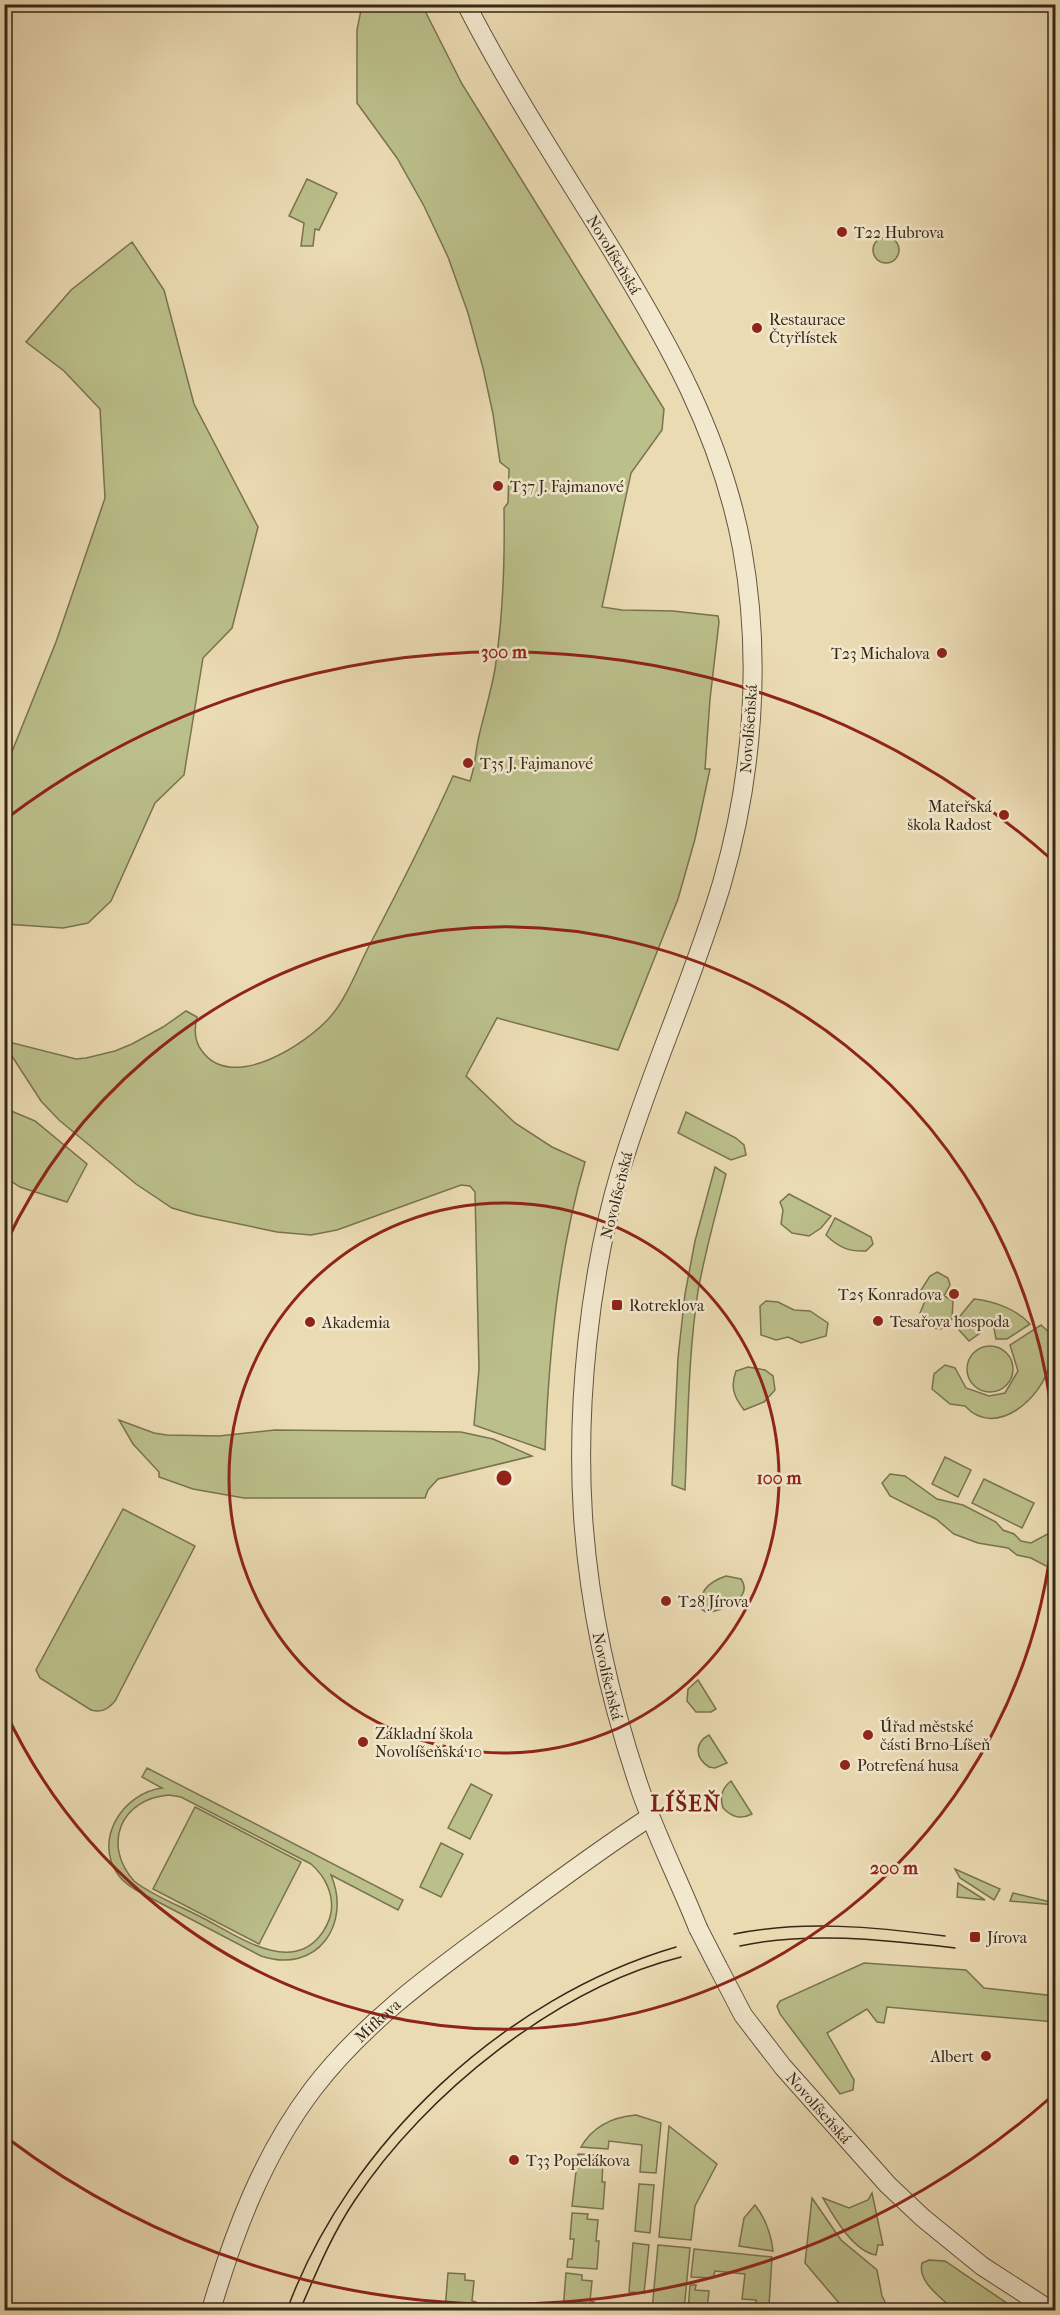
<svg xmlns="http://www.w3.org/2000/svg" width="1060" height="2315" viewBox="0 0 1060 2315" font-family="'IM FELL French Canon',serif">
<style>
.green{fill:#bbbf8a;stroke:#787351;stroke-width:1.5;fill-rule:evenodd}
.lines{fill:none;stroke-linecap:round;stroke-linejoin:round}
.minor-casing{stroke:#63543f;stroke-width:20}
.minor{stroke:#f2e8ce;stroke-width:18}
.tram{stroke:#362718;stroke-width:1.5}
.minor-bridge-casing{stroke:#63543f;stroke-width:20;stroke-linecap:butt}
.minor-bridge{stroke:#f2e8ce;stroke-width:18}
.ring{fill:none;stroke:#8f2418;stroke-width:3}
.poi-dot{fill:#8f2418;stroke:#f2e8ce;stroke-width:2}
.labels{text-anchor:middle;stroke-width:5;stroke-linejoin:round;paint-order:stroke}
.poi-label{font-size:16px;fill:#362718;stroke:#f2e8ce;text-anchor:start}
.street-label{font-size:16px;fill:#362718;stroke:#f2e8ce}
.district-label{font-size:22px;font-weight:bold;letter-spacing:1.5px;fill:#7a1f14;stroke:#f2e8ce}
.centre{fill:#8f2418;stroke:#f2e8ce;stroke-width:3}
.ring-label{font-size:18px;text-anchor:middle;font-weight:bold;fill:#8f2418;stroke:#f2e8ce;stroke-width:5;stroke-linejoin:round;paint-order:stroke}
</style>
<rect width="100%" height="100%" fill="#ebdbb3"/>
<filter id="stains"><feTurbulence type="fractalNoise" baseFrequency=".00333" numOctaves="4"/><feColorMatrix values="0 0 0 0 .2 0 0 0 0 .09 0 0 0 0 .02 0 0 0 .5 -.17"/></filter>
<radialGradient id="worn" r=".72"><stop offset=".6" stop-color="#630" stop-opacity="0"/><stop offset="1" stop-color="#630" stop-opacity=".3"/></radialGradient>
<g class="green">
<path d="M 362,5 L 422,5 L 462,84 L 664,409 L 662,430 L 631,473 L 602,607 L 622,610 L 673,611 L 718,616 L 719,622 L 710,699 L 705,769 L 710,769 L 695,839 L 678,899 L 618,1050 L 497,1018 L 466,1076 L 515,1123 L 552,1147 L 585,1162 C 558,1255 549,1353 545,1450 L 474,1425 L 479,1369 L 475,1192 L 470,1186 L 461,1185 L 337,1230 L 311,1235 L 277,1232 L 196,1215 L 172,1208 L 136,1184 L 59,1120 L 41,1101 L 6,1047 L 9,1042 L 76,1059 L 86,1058 L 115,1051 L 132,1044 L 163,1027 L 186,1011 L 197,1017 C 194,1029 194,1041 202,1051 C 232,1093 307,1044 331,1016 C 347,997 357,970 368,948 C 398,891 427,835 453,776 L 470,781 C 476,764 475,752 479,736 C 484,714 491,692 495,669 C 503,616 505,562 504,508 L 508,503 L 509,469 L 500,462 L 493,414 L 483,368 L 468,313 L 448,257 L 424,206 L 397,158 L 357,103 L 357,30 Z"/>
<polygon points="307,179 337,193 319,230 315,229 313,246 301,246 304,223 289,216"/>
<circle cx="886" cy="250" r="13"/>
<polygon points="132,242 164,290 194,404 258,527 232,628 203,658 184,775 155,803 111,901 88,923 63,928 5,924 5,769 56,642 105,498 100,409 64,371 26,342 71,290"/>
<polygon points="4,1108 35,1121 87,1164 67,1202 20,1187 5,1177"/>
<polygon points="686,1112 736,1138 744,1145 746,1155 731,1160 678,1133"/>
<path d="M 715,1167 L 726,1174 C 716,1213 705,1252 698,1291 C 688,1357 688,1424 685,1490 L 672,1485 L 678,1358 L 685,1294 L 695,1241 Z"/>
<polygon points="789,1194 831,1216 821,1228 809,1236 792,1233 781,1224 783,1210 780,1202"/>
<path d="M 835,1218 L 871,1237 L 873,1244 L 866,1251 C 849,1252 838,1247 826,1235 Z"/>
<polygon points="937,1272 948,1278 950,1285 944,1296 953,1301 952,1319 941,1329 925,1327 921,1323 925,1316 920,1313 925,1301 921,1290 930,1276"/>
<path d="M 974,1299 C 994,1301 1016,1309 1030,1324 L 1007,1339 L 996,1339 L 993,1323 L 981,1319 L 980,1333 L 969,1341 L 959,1330 L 960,1316 Z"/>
<polygon points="766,1301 778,1302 794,1310 810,1311 828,1323 826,1336 801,1343 788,1337 776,1340 761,1335 760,1306"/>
<path d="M 1041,1325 L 1051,1334 C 1050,1343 1051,1354 1050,1363 C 1043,1397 996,1440 965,1406 L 950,1404 L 932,1389 L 934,1374 L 945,1365 L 955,1368 L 966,1388 L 989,1396 L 1005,1393 L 1018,1371 L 1010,1345 Z"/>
<circle cx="990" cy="1369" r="23"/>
<path d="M 748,1367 L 765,1370 L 773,1376 L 775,1390 L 764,1402 L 744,1410 C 734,1397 730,1387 736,1371 Z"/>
<polygon points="119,1420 154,1433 167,1435 219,1436 275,1430 461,1432 493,1439 532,1456 438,1479 428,1490 425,1498 244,1498 193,1489 159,1477 159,1472 133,1444"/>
<polygon points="945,1457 971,1470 958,1497 932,1484"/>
<polygon points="890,1474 905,1476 937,1499 963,1505 996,1522 1003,1530 1014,1534 1021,1541 1031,1543 1055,1530 1055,1567 1048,1567 1031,1558 1017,1555 1008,1548 978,1543 954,1534 936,1519 890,1496 882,1483"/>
<polygon points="984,1479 1034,1503 1022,1528 972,1503"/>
<path d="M 123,1509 L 195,1546 L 115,1701 C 108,1709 102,1713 91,1710 L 40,1678 L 36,1670 Z"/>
<path d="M 726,1576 L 741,1579 C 754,1598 722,1612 706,1612 L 701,1609 C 698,1591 711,1581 726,1576 Z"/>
<polygon points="698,1680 716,1709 711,1712 696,1712 687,1701 688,1689"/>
<path d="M 709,1735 L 727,1763 L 715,1768 L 709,1767 C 695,1758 694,1743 709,1735 Z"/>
<path d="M 147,1768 L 403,1900 L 398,1910 L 331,1875 C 352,1924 317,1975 261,1956 L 145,1895 C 135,1890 126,1885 119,1876 C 92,1840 123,1793 162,1788 L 142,1777 ZM 169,1795 L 181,1797 L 311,1864 C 325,1876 334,1894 331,1913 C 329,1922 325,1930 319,1937 C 287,1975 232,1932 199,1916 C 178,1905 153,1896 134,1881 C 102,1845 120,1799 169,1795 Z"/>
<path d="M 731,1781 L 752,1814 C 740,1820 732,1817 723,1808 C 720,1797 721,1789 731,1781 Z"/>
<polygon points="471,1784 492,1795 470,1839 448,1828"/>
<polygon points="195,1807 301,1862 259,1944 153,1889"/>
<polygon points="441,1843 463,1854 441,1897 420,1887"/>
<polygon points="955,1869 1000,1889 994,1900 960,1878"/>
<polygon points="958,1883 985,1900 957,1897"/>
<polygon points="1013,1893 1055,1903 1055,1905 1010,1901"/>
<polygon points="864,1963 966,1970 984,1988 1055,1996 1055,2022 887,2007 884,2023 877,2022 867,2009 827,2033 854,2080 853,2090 840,2094 780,2014 777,2006 780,2001"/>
<path d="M 636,2115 L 661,2123 L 656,2173 L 640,2172 L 642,2145 L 609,2141 L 608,2149 L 581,2147 C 593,2126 613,2117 636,2115 Z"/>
<polygon points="669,2126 717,2164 695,2206 691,2240 659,2237"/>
<polygon points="578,2154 594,2155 593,2160 603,2161 602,2182 605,2182 603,2209 572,2206"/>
<polygon points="639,2184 654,2185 650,2233 635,2231"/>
<path d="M 872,2193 L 883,2245 L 878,2245 L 876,2255 C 853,2251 834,2217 823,2198 L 849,2208 L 868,2200 Z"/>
<polygon points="812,2198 841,2240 877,2270 882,2296 889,2310 865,2310 860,2306 856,2310 845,2310 805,2263"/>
<path d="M 755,2205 C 766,2219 771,2233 773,2251 L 739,2246 L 744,2218 Z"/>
<polygon points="572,2213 588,2214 587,2219 598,2220 596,2241 599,2241 597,2269 567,2267 568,2259 572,2259 574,2239 570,2239"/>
<polygon points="633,2243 649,2245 644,2293 629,2292"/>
<polygon points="658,2245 690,2248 684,2310 652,2310"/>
<polygon points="694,2249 772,2257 769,2306 756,2306 756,2300 742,2299 745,2274 715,2271 713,2278 691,2277"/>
<path d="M 929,2260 L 945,2261 L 1017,2310 L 954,2310 C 942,2298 917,2282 922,2263 Z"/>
<polygon points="448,2273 465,2274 465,2280 474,2281 472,2301 476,2302 475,2310 445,2310"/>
<polygon points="566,2273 582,2275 582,2280 592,2281 590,2301 594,2302 593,2310 563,2310"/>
<polygon points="690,2285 696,2285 695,2290 709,2291 707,2310 688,2310"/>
</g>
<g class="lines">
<g class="minor-casing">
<g id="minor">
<path id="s1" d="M 466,4 C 508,86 559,164 607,242 C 667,340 721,434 742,548 C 762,658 753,776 722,883 C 693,981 649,1074 620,1172 C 589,1277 576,1407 583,1516 C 589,1607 610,1700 639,1786 C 655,1834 679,1880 698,1928"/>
<path id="s2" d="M 718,1967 L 743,2015 L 783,2067 L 888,2185 L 923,2218 L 982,2266 L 1050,2310"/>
<path id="s3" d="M 211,2310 C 234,2232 263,2155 313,2089 C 365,2021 434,1972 502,1922 C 551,1886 599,1850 650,1817"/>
</g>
</g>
<use href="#minor" class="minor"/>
<g class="tram">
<path d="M 734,1934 C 803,1920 876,1927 945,1936"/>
<path d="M 740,1946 C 810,1931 885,1940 955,1948"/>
<path d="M 287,2310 C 348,2143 505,1997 676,1947"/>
<path d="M 300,2310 C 316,2273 332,2234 355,2200 C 425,2094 557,1988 681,1957"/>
</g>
<g class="minor-bridge-casing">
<polyline id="minor-bridge" points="698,1928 718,1967"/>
</g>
<use href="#minor-bridge" class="minor-bridge"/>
</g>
<g class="ring">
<circle cx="504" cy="1478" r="275"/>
<path d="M5 1245A551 551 0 1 1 5 1711"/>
<path d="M1051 2097A826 826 0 0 1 7 2138M7 818A826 826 0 0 1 1051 859"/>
</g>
<g class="poi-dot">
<circle cx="842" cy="232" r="6"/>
<circle cx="757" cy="328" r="6"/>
<circle cx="498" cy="486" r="6"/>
<circle cx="942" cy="653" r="6"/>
<circle cx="468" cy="763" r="6"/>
<circle cx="1004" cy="815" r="6"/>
<circle cx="954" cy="1294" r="6"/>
<rect x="611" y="1299" width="12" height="12" rx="3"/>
<circle cx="878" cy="1321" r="6"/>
<circle cx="310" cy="1322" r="6"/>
<circle cx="666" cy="1601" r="6"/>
<circle cx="868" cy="1735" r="6"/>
<circle cx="363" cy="1742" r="6"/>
<circle cx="845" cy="1765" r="6"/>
<rect x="969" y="1931" width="12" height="12" rx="3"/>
<circle cx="986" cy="2056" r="6"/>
<circle cx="514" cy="2160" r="6"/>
</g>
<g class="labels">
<g class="poi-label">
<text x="854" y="238">T22 Hubrova</text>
<text x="769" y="325">Restaurace<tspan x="769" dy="18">Čtyřlístek</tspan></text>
<text x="510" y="492">T37 J. Fajmanové</text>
<text x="930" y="659" text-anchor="end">T23 Michalova</text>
<text x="480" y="769">T35 J. Fajmanové</text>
<text x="992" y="812" text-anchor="end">Mateřská<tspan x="992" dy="18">škola Radost</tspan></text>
<text x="942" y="1300" text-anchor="end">T25 Konradova</text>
<text x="629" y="1311">Rotreklova</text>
<text x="890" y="1327">Tesařova hospoda</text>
<text x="322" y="1328">Akademia</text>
<text x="678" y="1607">T28 Jírova</text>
<text x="880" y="1732">Úřad městské<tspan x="880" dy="18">části Brno-Líšeň</tspan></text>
<text x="375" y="1739">Základní škola<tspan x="375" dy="18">Novolíšeňská 10</tspan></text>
<text x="857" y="1771">Potrefená husa</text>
<text x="987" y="1943">Jírova</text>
<text x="974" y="2062" text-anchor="end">Albert</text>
<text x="526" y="2166">T33 Popelákova</text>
</g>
<g class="street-label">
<text dy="6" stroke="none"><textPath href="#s1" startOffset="291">Novolíšeňská</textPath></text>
<text transform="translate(748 729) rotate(-86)" y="6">Novolíšeňská</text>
<text transform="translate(616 1195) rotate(-76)" y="6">Novolíšeňská</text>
<text dy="6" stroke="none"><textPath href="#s1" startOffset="1768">Novolíšeňská</textPath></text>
<text dy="6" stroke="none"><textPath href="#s3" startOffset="339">Mifkova</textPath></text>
<text dy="6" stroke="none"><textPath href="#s2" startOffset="174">Novolíšeňská</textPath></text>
</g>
<g class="district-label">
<text x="686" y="1811">LÍŠEŇ</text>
</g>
</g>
<circle cx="504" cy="1478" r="9" class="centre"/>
<g class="ring-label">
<text x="504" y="658">300 m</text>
<text x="779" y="1484">100 m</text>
<text x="894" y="1874">200 m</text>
</g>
<rect width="1060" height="2315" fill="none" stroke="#ebdbb3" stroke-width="24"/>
<rect x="6" y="6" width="1048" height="2303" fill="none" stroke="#362718" stroke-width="3"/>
<rect x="12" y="12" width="1036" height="2291" fill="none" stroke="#362718" stroke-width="1.5"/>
<rect width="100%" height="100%" filter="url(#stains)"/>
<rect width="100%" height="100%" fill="url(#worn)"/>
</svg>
